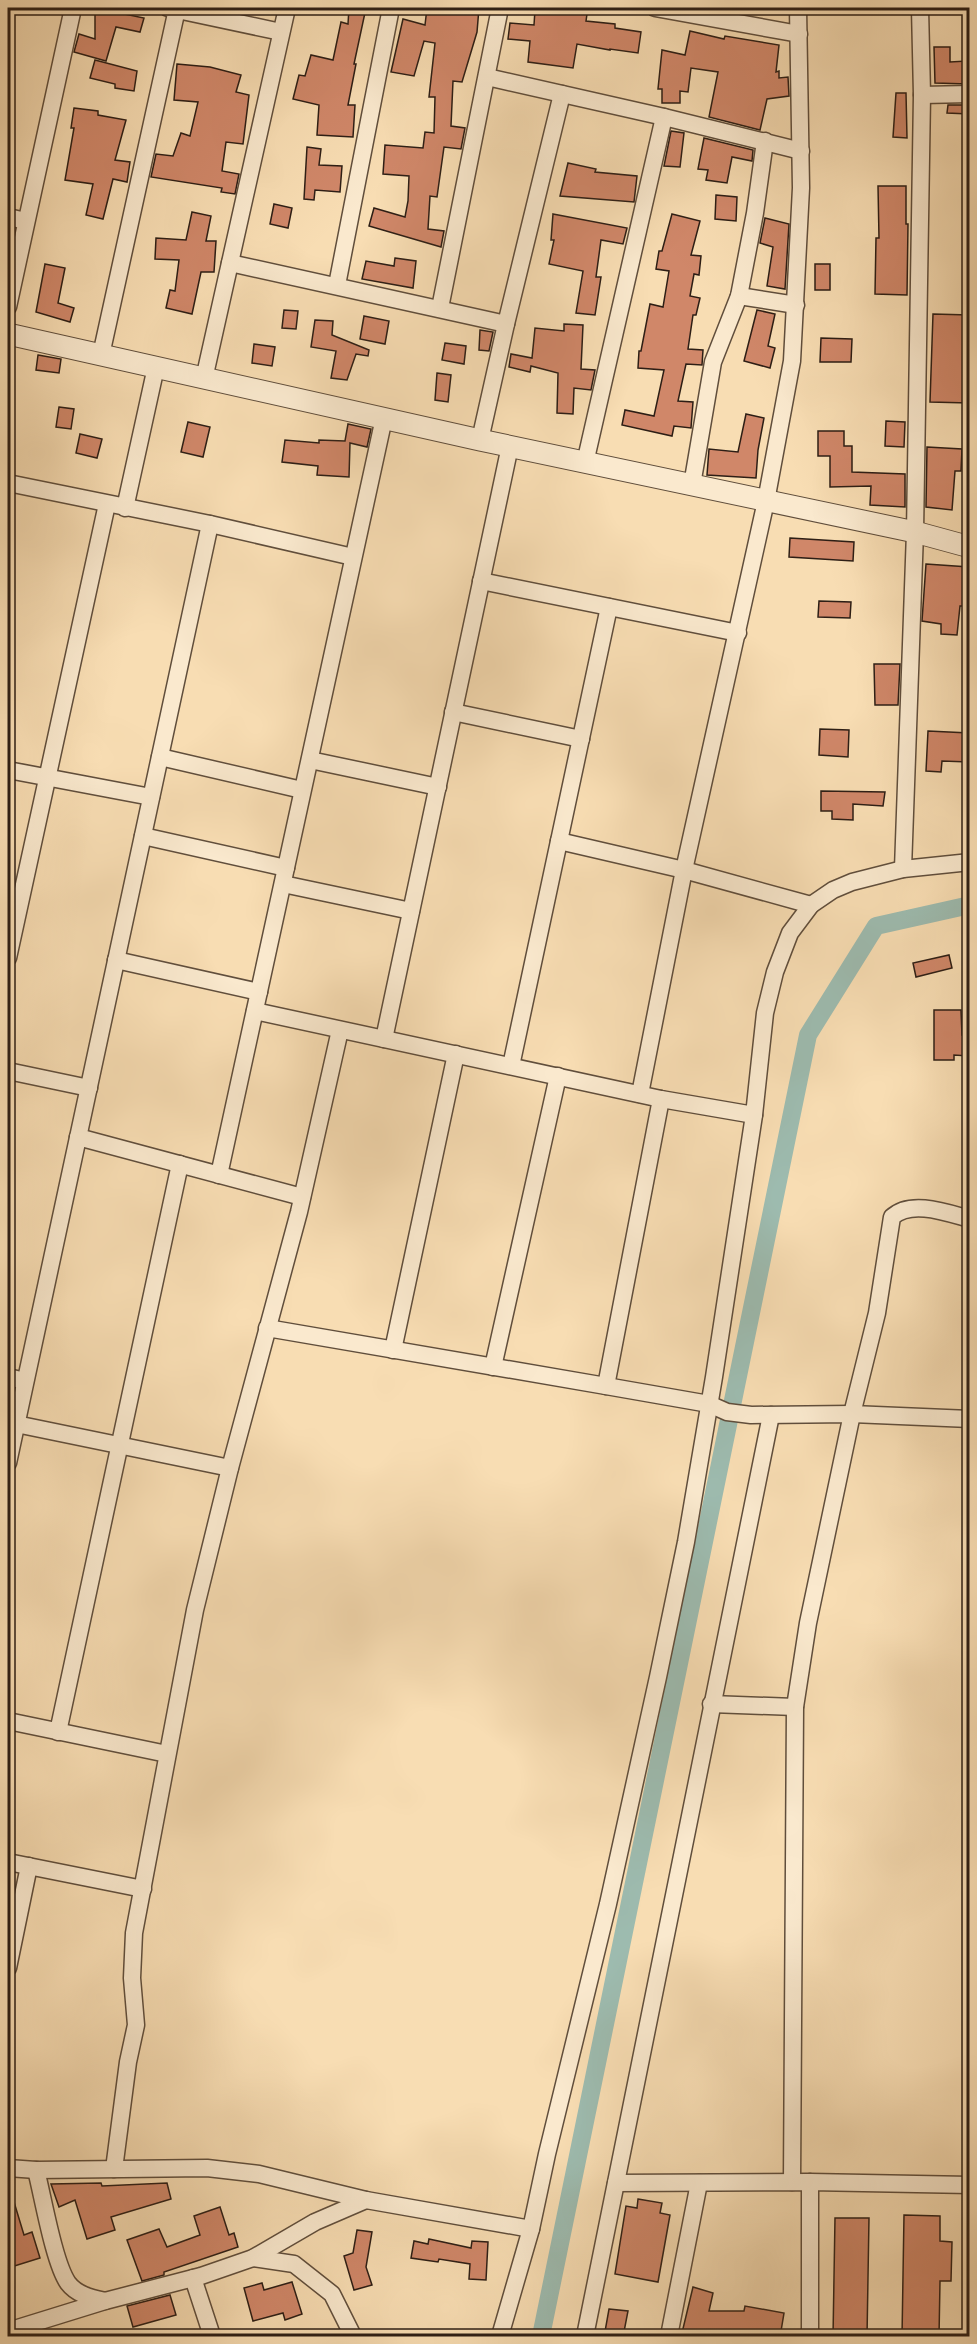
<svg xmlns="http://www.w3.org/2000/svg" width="977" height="2344" viewBox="0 0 977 2344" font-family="Vollkorn,serif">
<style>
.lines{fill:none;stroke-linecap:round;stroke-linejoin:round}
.canal{stroke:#9dbbaf;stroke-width:18}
.building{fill:#d08769;stroke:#2d1e15;stroke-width:1.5}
.minor-casing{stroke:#604e3c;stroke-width:19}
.tertiary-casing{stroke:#604e3c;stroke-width:23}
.minor{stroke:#fae9ce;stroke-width:16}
.tertiary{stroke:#fae9ce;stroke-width:21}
</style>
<rect width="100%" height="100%" fill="#f8ddb3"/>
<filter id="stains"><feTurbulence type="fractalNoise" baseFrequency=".00333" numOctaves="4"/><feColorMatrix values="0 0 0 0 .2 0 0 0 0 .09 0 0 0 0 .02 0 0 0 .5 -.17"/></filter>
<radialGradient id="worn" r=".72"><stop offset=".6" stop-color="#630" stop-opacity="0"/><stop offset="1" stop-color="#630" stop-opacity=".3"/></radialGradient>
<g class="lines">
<polyline class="canal" points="541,2336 808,1035 876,926 970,905"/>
</g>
<g class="building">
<polygon points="95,8 144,18 140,32 116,27 106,61 74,52 79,34 95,39"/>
<polygon points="349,8 366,8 354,64 356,64 348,105 355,105 353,137 317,135 319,105 293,99 299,75 305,76 311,55 333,60 341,22 348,24"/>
<polygon points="427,8 479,8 477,32 462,82 453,81 451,126 465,128 461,149 444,147 437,197 430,196 428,229 444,231 441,247 369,226 374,208 405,217 408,201 409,176 383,174 385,145 423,148 425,132 434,133 435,97 429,97 435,43 424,41 414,76 391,72 403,19 425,25"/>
<polygon points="543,8 579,8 578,13 587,14 586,21 615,24 615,28 641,32 638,53 610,49 610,50 577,44 573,68 528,62 530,41 508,39 510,23 534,25 535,10 543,10"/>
<polygon points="690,31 724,39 725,36 779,45 776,72 779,71 779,78 788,77 789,96 767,99 760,130 709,117 718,72 691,68 688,92 680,91 680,103 662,103 662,89 658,89 662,50 685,55"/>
<polygon points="934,47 950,47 950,62 967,61 968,84 935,83"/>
<polygon points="95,60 137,71 134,91 115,88 115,84 90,78"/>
<polygon points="177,64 210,67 241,75 236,92 249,95 243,144 226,142 222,171 239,174 235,194 221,192 222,188 151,177 156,154 173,156 181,133 190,136 198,102 174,100"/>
<polygon points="896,93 906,93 907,138 893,137"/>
<polygon points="948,105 969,105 969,114 947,113"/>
<polygon points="74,108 98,111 98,115 126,120 115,160 130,162 127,182 113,179 103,219 86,215 93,184 65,180 74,128 71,128"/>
<polygon points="671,131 684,133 680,167 664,166"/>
<polygon points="704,138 753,150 752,161 732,157 727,183 706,180 708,170 698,169"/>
<polygon points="307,147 321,149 319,165 342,166 340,192 315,190 314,200 304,199"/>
<polygon points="568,163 596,169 595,172 637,176 634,202 560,196"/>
<polygon points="878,186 906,186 906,224 908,224 907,295 875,294 876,238 879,238"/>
<polygon points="716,195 737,197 736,221 715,219"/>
<polygon points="274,204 292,208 288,228 270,224"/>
<polygon points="192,212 211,216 206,241 216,241 214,272 201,272 192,314 166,308 170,290 175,291 179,260 155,259 156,238 186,240"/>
<polygon points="553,214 627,228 623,244 601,240 596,277 601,277 595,315 576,313 583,271 549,264 554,240 551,240"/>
<polygon points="672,214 700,221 691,255 701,256 699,275 694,274 690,296 700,298 696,315 693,315 688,349 703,350 702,365 686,364 678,401 693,402 691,428 674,426 672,436 622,425 625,410 654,416 664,370 638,368 639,351 641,351 650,304 663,307 669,271 656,269 659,251 662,251"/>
<polygon points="765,218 789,224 785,289 767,286 773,247 760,243"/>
<polygon points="395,258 416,261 413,288 362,279 366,261 394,266"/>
<polygon points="45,264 65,268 58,303 74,308 70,322 36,312"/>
<rect x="815" y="264" width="15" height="26"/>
<polygon points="284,310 298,311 296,329 282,328"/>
<polygon points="757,310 775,314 768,346 775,348 770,368 744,361"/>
<polygon points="933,314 969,315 969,403 930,402"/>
<polygon points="364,316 389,321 385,344 360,339"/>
<polygon points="315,320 333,321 332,335 369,350 368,356 356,354 347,380 331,378 336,351 311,347"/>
<polygon points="564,324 583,325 581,369 595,370 591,390 574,388 573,414 557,413 558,373 531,366 530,372 509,367 511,354 532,358 535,328 564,331"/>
<polygon points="480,330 493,332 489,351 479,350"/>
<polygon points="821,338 852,339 851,362 820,362"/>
<polygon points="445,343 466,346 464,364 442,360"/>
<polygon points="254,344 275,347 272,366 252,363"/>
<polygon points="38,355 61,359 59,373 36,370"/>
<polygon points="437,373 451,375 448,402 435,400"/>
<polygon points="59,407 74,409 71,429 56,427"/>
<polygon points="746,414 764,418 758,450 756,478 707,475 709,449 738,452"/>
<polygon points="886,421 905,422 904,447 885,446"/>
<polygon points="188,422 210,427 203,457 181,452"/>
<polygon points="348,424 371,429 367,447 350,443 349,477 317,475 318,466 282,462 285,440 319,443 319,440 345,441"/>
<polygon points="818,431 844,431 844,446 852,446 852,472 905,474 905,507 870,505 871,486 830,487 830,456 818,456"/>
<polygon points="80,434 102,439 97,458 76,453"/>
<polygon points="927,447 962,449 961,471 955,471 952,510 926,507"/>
<polygon points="790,538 854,542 853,561 789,557"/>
<polygon points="926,564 969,567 969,606 960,606 957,635 941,634 941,624 922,621"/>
<polygon points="819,601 851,602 850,618 818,617"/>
<polygon points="874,664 900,664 898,705 875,705"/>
<polygon points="820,729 849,730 848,757 819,755"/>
<polygon points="928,731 969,733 969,762 942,761 941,772 926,771"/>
<polygon points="821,791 885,792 883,806 853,804 853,820 832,819 832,811 821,811"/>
<polygon points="949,955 952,968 916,977 913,963"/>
<polygon points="934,1010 961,1010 962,1035 969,1035 969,1056 954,1055 954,1060 934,1060"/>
<polygon points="101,2183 102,2186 167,2183 171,2199 111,2217 115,2230 87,2239 75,2200 59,2207 51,2184"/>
<polygon points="8,2192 11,2192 24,2235 32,2232 40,2258 8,2268"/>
<polygon points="638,2199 662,2203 660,2213 670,2215 658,2282 615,2274 626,2206 637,2208"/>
<polygon points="220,2207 229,2235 234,2233 238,2247 164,2272 164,2275 142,2281 127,2240 159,2229 167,2247 200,2235 194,2216"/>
<polygon points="904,2215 940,2216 940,2241 952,2242 951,2281 940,2281 939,2337 902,2337"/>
<polygon points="835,2218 869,2218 867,2337 833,2337"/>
<polygon points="357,2230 372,2232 366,2267 372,2285 354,2290 344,2256 353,2253"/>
<polygon points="429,2239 471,2248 472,2241 488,2242 486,2280 469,2279 470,2264 439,2259 438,2262 411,2258 414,2241 428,2244"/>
<polygon points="292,2282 302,2314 285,2320 283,2313 253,2321 244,2288 262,2283 264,2290"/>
<polygon points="693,2287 713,2293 709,2311 744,2311 745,2306 784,2313 780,2337 681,2337"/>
<polygon points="170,2295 176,2315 133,2327 127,2306"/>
<polygon points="609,2309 628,2311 623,2337 604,2337"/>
</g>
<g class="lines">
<g class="minor-casing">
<g id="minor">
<polyline points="168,8 281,32"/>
<polyline points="655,8 799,34"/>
<polyline points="487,77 664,117 801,151"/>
<polyline points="922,95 970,94"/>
<polyline points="8,217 26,221"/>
<polyline points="230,263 506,324"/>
<polyline points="337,285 391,8"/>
<polyline points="739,296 796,305"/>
<polyline points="8,307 73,8"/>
<polyline points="440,308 500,8"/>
<polyline points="101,355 177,9"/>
<polyline points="204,379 287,8"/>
<polyline points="480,440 506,324 562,94"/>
<polyline points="585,463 664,117"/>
<polyline points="8,483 210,524 353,557"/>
<polyline points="692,485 713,362 739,296 755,213 765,141"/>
<polyline points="125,508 156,367"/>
<polyline points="481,581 738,633"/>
<polyline points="453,712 581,739"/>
<polyline points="160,757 302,790"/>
<polyline points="310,760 438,787"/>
<polyline points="8,770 151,797"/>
<polyline points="143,836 286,868"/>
<polyline points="559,841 684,870 811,905"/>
<polyline points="903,869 915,532 922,95 920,8"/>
<polyline points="283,884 411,911"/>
<polyline points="8,958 107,504"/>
<polyline points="116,960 259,992"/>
<polyline points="255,1011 661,1099 754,1115"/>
<polyline points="384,1039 510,446"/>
<polyline points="511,1066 609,607"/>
<polyline points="8,1071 89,1088"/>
<polyline points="640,1094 684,870 766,501 792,361 801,188 798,8"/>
<polyline points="78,1137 302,1197"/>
<polyline points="219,1175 384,418"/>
<polyline points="267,1328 606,1386 709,1404 727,1412 751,1415 852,1414 970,1419"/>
<polyline points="393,1350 456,1054"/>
<polyline points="493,1367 558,1076"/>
<polyline points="8,1377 25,1381"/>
<polyline points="606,1386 661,1099"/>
<polyline points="16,1424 230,1468"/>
<polyline points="8,1463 210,524"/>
<polyline points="711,1704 795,1707"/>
<polyline points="8,1721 167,1754"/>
<polyline points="58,1732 180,1164"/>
<polyline points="8,1862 143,1889"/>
<polyline points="8,1968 29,1866"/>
<polyline points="8,2168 36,2170 207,2168 259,2174 366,2200"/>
<polyline points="114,2169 128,2062 136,2025 132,1978 134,1933 195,1610 230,1468 299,1212 340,1030"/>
<path d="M 36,2170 C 43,2197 54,2263 68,2283 C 77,2295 92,2298 105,2301"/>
<path d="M 792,2182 L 795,1707 L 808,1623 L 852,1414 L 877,1313 L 892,1217 C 911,1199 948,1213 970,1219"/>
<polyline points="810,2182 810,2336"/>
<polyline points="616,2183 810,2182 970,2185"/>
<polyline points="253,2258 294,2264 332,2294 353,2336"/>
<polyline points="193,2278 212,2336"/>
<polyline points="8,2331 105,2301 201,2276 253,2258 315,2222 366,2200 531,2229"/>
<polyline points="500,2336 531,2229 547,2154 608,1904 658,1677 686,1542 714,1377 754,1115 765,1013 775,972 790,933 811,905 833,890 852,882 903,869 970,862"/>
<polyline points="585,2336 771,1415"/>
<polyline points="669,2336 699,2183"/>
</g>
</g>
<g class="tertiary-casing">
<polyline id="tertiary" points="8,334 480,440 915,532 970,547"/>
</g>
<use href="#minor" class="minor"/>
<use href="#tertiary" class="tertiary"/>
</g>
<rect width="977" height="2344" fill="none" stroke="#f8ddb3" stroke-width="30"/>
<rect x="9" y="9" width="959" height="2326" fill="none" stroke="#2d1e15" stroke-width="3"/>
<rect x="15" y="15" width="947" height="2314" fill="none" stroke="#2d1e15" stroke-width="1.5"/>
<rect width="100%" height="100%" filter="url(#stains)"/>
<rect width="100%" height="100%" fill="url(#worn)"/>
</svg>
